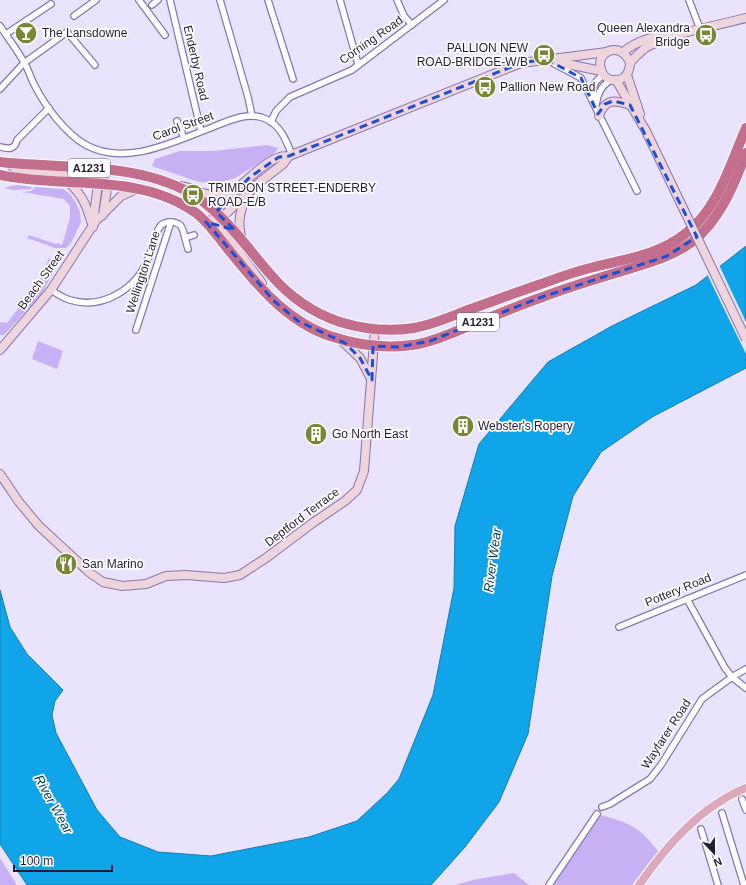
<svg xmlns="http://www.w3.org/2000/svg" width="746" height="885" viewBox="0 0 746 885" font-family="Arial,sans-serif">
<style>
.green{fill:#c5b1f3}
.water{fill:#10a4e9;stroke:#167cb3}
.pier{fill:#eae3fd}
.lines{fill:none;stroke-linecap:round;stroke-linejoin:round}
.street-casing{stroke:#8876b0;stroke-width:8}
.secondary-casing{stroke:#8876b0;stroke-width:10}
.primary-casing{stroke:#fff;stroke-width:10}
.highway-casing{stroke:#fff;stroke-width:12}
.street{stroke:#fff;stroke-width:5.5}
.secondary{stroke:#edd4dd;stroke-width:8}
.primary{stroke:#dca8bb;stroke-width:8}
.highway{stroke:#c46e8d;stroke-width:10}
.secondary-bridge-casing{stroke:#8876b0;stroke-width:10;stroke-linecap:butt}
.secondary-bridge{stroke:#edd4dd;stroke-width:8}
.marked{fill:none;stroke:#1d4ed8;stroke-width:3;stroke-dasharray:8 5;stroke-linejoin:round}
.labels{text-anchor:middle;stroke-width:3.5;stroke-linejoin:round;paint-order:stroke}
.shield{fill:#fff;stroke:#666172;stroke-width:1}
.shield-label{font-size:11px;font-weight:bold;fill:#251d35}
.poi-label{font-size:12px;fill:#251d35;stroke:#fff;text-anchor:start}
.street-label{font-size:12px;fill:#251d35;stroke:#fff}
.water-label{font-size:13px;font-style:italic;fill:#013954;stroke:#fff}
</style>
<rect width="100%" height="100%" fill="#eae3fd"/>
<g class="green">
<polygon points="267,145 278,148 274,154 235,178 218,183 199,182 152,166 155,159 180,151 213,151"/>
<polygon points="18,185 32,187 31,189 12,190 6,188 6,187"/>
<polygon points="35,187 63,189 70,194 75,201 80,212 81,222 71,243 66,248 55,248 27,238 29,235 56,244 57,243 62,245 70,218 70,206 64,199 22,192 31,191"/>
<polygon points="49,258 55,262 57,266 41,295 4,335 0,335 0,322 7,323 39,282"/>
<polygon points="38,341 63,351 57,369 32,359"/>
<path d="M 597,814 C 628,823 637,824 658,851 L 632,885 L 549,885 Z"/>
<polygon points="0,858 17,885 0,885"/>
<polygon points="514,873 529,885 455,885 477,879"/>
</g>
<polygon class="water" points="746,246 746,368 652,417 601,452 573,496 552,576 528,734 499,802 465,847 431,885 27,885 0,844 0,590 10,627 27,654 63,690 55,701 52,715 56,733 97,810 120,837 158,852 211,856 309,837 357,821 387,793 399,779 433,695 454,588 455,526 479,444 548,362 612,326 696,285"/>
<polygon class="pier" points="719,265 746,322 746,354 707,274"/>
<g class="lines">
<g class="street-casing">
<g id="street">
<polyline points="139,0 165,35"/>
<polyline points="170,0 201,131"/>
<polyline points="220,0 248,97 252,116"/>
<polyline points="268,0 293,79"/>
<polyline points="340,0 358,64"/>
<polyline points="397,0 404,16 412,25"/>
<polyline points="689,0 700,29"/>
<polyline points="152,5 158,0"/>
<polyline points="74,16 96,0"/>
<path d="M 0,26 C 8,38 18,51 25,64 C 29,71 31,79 35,86 C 45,106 66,134 86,145 C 126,167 175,141 213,127 C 230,120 249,111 266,119 C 281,126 286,140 292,155"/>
<polyline points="6,34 51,4"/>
<polyline points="553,63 581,78 637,191"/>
<polyline points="0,89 24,63 67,32 95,65"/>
<path d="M 595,103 C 592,89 591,84 603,75"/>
<path d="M 596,105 C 598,93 601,86 611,80"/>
<polyline points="177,121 184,138"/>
<polyline points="271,122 276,111 290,97 352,70 444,0"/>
<path d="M 0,147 C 8,149 15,150 17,140 L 49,108"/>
<polyline points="188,249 185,238 194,235"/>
<path d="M 51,290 C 57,294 63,298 70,300 C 103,310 136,289 148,259 C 153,248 154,234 161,225 C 166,221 175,221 180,225 C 183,228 184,234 185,238"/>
<polyline points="136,330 171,222"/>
<polyline points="687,599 725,668 732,677 746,688"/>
<polyline points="619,627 746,575"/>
<polyline points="742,799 746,810"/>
<polyline points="602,807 610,804 650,779 661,765 702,699 732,677 746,669"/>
<polyline points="722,813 744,885"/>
<polyline points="701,829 718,885"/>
<polyline points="549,885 597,814"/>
</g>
</g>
<g class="secondary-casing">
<g id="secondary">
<path d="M 623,52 C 638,40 656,35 675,35 L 746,18"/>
<polyline points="553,61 601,71"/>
<path d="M 630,63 C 621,40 595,51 601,69 C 604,82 620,84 627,74 C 630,70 629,65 631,62 C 634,57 640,53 644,49 C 653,42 665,41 675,35"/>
<polyline points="627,75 640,114"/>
<polyline points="616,80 646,131 683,208"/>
<path d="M 599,116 C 605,98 615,100 630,105"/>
<path d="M 69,183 C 84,196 87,208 93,227"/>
<path d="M 179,186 C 188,186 195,191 203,193 C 214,197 225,195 235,190"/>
<polyline points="104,213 121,196 137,189"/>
<polyline points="97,219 94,214 98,184 101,179"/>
<polyline points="218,221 261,181 283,164 289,156"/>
<path d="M 242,240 C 237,222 240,214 245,198"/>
<path d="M 262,283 L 229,239 L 215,223 L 213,218 C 219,203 264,161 280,157 C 282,156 286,156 289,156 L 521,63 L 607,52"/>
<polyline points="341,340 360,358 371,379"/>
<polyline points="0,350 51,290 97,219 103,215 107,189 104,180 98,176 17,169 7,163"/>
<polyline points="0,474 19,502 39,526 90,573 103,582 122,586 146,584 166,576 186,575 224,578 240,575 266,558 314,522 345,501 357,490 364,471 375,329"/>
</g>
</g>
<g class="primary-casing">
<path id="primary" d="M 639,885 C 667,845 700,807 746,788"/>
</g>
<g class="highway-casing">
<g id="highway">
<path d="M 0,162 C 62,169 144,161 198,198 C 228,219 247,248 271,275 C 289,296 313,313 340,322 C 363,329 389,332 414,328 C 431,325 448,318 465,311 C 491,302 517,292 544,283 C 560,277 577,271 594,267 C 625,259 659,255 685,234 C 718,209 730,165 746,128"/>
<path d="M 0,175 C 65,189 139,172 196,213 C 208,222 218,237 228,249 C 256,284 286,321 330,336 C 357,345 384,349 412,345 C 430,343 446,335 462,329 C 488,318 514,307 540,298 C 566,288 592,280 619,272 C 644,264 670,258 692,242 C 720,220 734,185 746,153"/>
</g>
</g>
<use href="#street" class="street"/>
<use href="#secondary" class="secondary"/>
<use href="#primary" class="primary"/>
<use href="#highway" class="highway"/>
<g class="secondary-bridge-casing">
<polyline id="secondary-bridge" points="683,208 746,339"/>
</g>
<use href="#secondary-bridge" class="secondary-bridge"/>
</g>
<path class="marked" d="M 546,59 L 581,78 L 598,114 L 605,104 L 613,101 L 630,105 L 697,237 L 667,256 L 539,298 L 430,341 L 398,347 L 373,346 L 372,380 L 360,358 L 345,343 L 298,321 L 274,301 L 206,222 L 235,230 L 216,212 L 250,177 L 279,157 L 289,156 L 521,63 Z"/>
<defs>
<g id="bar-disc" transform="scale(1.15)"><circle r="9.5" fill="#788635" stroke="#fff"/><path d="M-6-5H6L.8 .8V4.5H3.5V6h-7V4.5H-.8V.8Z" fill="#fff"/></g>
<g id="bus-disc" transform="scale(1.15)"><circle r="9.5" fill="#788635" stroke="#fff"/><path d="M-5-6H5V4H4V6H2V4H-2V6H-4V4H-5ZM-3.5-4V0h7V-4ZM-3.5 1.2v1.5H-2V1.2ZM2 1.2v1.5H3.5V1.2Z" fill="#fff"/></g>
<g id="building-disc" transform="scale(1.15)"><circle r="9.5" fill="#788635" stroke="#fff"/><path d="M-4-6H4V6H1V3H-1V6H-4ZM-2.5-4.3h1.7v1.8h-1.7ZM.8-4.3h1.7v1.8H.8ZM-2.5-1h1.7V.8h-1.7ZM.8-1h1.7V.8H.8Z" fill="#fff"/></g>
<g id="restaurant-disc" transform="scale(1.15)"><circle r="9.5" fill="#788635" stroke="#fff"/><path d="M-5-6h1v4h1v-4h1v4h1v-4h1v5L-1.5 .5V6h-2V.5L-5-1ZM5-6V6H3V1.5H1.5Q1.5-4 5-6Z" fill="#fff"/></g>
</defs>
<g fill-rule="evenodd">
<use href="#bar-disc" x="26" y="33"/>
<use href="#bus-disc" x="706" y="35"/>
<use href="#bus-disc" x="544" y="55"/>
<use href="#bus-disc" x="485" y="87"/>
<use href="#bus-disc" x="193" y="195"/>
<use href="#building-disc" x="463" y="426"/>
<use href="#building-disc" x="316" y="434"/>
<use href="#restaurant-disc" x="66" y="564"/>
</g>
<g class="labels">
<g class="shield">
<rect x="68" y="159" width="42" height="18" rx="3"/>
<rect x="457" y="313" width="42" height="18" rx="3"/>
</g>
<g class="shield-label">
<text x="89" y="172">A1231</text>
<text x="478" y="326">A1231</text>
</g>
<g class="poi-label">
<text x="690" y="32" text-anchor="end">Queen Alexandra<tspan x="690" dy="14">Bridge</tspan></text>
<text x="42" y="37">The Lansdowne</text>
<text x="528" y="52" text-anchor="end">PALLION NEW<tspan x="528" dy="14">ROAD-BRIDGE-W/B</tspan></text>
<text x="500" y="91">Pallion New Road</text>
<text x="208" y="192">TRIMDON STREET-ENDERBY<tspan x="208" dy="14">ROAD-E/B</tspan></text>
<text x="478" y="430">Webster's Ropery</text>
<text x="332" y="438">Go North East</text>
<text x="82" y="568">San Marino</text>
</g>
<g class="street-label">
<text transform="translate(371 40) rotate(-35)" y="4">Corning Road</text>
<text transform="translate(196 63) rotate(77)" y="4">Enderby Road</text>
<text transform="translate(183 126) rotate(-20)" y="4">Carol Street</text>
<text transform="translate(143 272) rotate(-72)" y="4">Wellington Lane</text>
<text transform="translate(41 280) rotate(-54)" y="4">Beach Street</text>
<text transform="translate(302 517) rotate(-37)" y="4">Deptford Terrace</text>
<text transform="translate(678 590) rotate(-22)" y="4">Pottery Road</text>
<text transform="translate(666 734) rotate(-57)" y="4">Wayfarer Road</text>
</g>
<g class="water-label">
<text transform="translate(492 560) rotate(-82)" y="5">River Wear</text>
<text transform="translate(54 804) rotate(61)" y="5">River Wear</text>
</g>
</g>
<g transform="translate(714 853) rotate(158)" stroke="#ffffff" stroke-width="3" paint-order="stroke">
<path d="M0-3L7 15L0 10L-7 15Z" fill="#251d35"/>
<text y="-6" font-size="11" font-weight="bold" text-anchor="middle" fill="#251d35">N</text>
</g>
<path d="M14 865v6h98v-6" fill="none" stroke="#251d35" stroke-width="2"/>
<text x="20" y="865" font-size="12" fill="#251d35" stroke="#ffffff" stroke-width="3" paint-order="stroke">100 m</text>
</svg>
